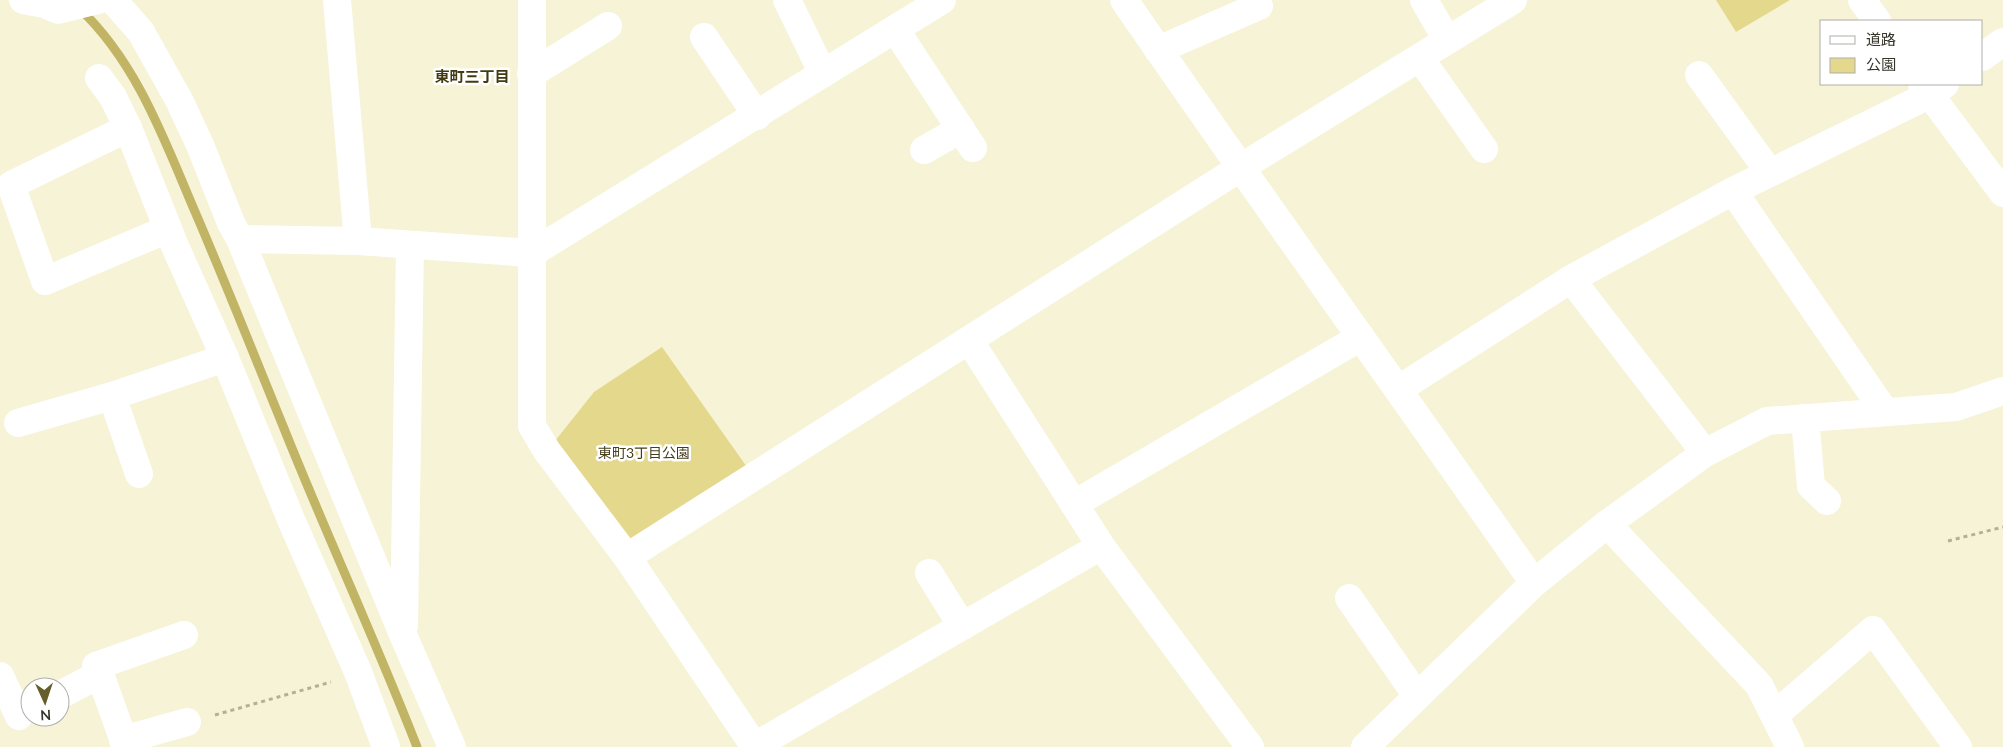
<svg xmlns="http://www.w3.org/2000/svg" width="2003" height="747" viewBox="0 0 2003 747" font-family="Lato,'Noto Sans JP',sans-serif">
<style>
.green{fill:#e4d88c}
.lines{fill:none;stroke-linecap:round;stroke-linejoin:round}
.stream{stroke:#c1b464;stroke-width:9}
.path{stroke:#b3b099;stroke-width:3;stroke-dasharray:4 4;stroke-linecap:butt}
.minor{stroke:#fff;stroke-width:28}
.labels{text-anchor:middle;stroke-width:5;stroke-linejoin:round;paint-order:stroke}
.park-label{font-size:14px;fill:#443e1b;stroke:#fff}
.neighbourhood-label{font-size:15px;font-weight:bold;fill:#423b11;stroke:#fff}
</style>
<rect width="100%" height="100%" fill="#f7f3d6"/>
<g class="green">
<polygon points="1716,0 1790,0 1736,32"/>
<polygon points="662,347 754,477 627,557 547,451 594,392"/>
</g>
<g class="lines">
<path class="stream" d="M 80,9 C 138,64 165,142 196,214 C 226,284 254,355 283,426 C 326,534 375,639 417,747"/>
<g class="path">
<polyline points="1948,541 2003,527"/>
<polyline points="215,715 331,682"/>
</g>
<g class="minor">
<polyline points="23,0 44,4 58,10 98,0"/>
<polyline points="113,0 141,32 179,100 200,145 231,223 240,239 404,637 452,747"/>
<polyline points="337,0 358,241"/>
<polyline points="532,0 532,426 547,451 627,557 755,747"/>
<polyline points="787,0 823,74"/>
<path d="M 1124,0 C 1259,196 1398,388 1534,583"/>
<polyline points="1424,0 1447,40"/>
<polyline points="1862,0 1877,21"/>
<polyline points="895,29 973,148"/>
<polyline points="704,37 757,116"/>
<polyline points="1158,50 1259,6"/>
<polyline points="1982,57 2003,42"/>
<polyline points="1420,58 1484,149"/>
<polyline points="531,74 608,26"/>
<polyline points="1699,75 1770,173"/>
<polyline points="99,78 113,97 128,128 174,244 225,358 292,522 358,672 386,747"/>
<polyline points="1922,84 2003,193"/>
<polyline points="128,128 11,185 45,281 168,229"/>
<polyline points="924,150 961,129"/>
<polyline points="1733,191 1885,412"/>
<polyline points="240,239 358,241 532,253 942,0"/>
<polyline points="1571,279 1705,453"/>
<polyline points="969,340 1101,546 1250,747"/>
<polyline points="1399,389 1571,279 1733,191 1929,95 1945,84"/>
<polyline points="112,396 139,474"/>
<polyline points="1805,418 1811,486 1827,501"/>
<polyline points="18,423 112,396 225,358"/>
<polyline points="1074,504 1361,337"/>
<polyline points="1607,524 1759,685 1790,747"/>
<polyline points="627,557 1240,168 1513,0"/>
<polyline points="929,573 962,626"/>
<polyline points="1349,598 1417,696"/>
<polyline points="404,626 410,246"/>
<polyline points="100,674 126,747"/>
<polyline points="0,676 19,716"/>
<polyline points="60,695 100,674 96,666 184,635"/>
<polyline points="1775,715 1873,630 1958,747"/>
<polyline points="123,740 187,722"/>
<polyline points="753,747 1101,546"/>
<polyline points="1365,747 1534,583 1607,524 1705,453 1767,421 1956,407 2003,391"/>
</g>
</g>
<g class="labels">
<g class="park-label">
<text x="644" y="458">東町3丁目公園</text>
</g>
<g class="neighbourhood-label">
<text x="472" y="82">東町三丁目</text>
</g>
</g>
<rect x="1820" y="20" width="162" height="65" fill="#ffffff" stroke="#afaeaa"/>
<rect x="1830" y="36" width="25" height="8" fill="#ffffff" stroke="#afaeaa"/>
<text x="1866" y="45" font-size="15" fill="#36352a">道路</text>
<rect x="1830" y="58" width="25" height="15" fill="#e4d88c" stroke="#afaeaa"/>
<text x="1866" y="70" font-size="15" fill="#36352a">公園</text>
<g transform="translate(45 702) rotate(177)"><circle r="24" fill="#ffffff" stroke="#afaeaa"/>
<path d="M0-4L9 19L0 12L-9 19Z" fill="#665e2a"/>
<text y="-8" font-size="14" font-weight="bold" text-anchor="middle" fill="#36352a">N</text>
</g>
</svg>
